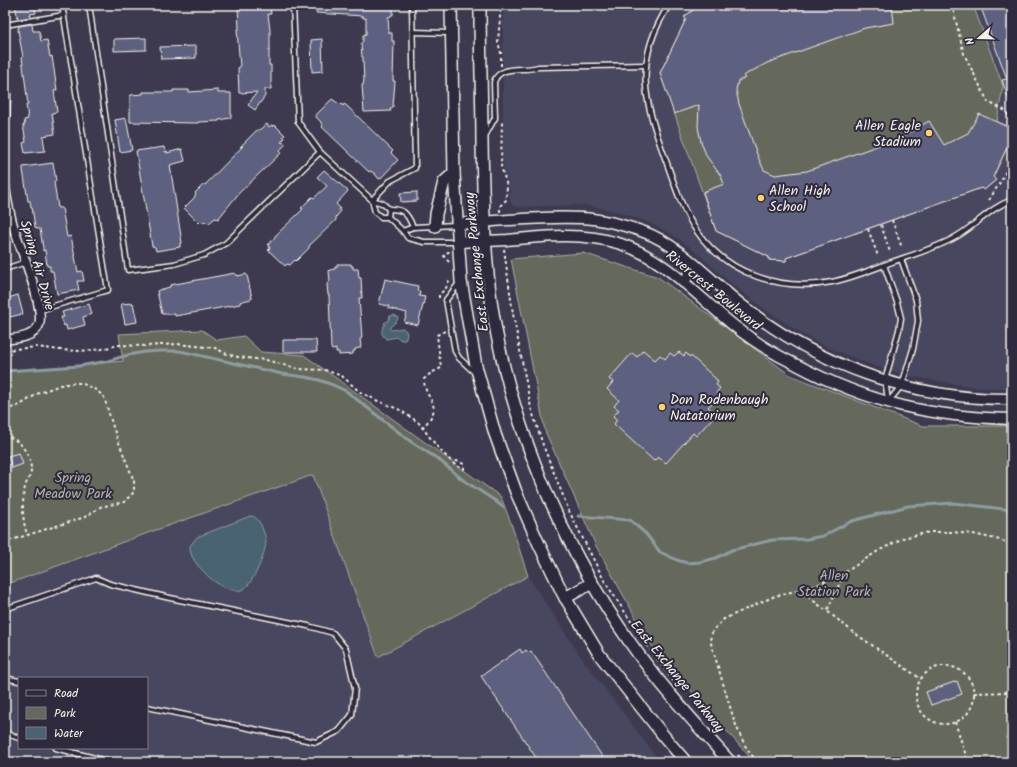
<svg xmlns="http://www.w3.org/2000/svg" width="1017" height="767" viewBox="0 0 1017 767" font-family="Kalam,sans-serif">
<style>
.built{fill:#47465e;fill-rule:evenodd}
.green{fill:#65695b;stroke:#acada2}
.water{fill:#4a6372;stroke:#8e9ca1}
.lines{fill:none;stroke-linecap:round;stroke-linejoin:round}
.stream{stroke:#8e9ca1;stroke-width:3}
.building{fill:#5d617e;stroke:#f4f1e8}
.service-casing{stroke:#f4f1e8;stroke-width:7}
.minor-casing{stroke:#f4f1e8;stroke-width:11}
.tertiary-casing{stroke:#f4f1e8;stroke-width:13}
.secondary-casing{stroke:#f4f1e8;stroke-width:14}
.path{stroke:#f4f1e8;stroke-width:2;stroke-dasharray:3 3;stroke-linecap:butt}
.service{stroke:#2f2a3d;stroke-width:4}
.minor{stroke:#2f2a3d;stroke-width:8}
.tertiary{stroke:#2f2a3d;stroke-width:10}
.secondary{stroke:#2f2a3d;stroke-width:11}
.poi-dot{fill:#ffd166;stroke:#2f2a3d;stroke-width:1.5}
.labels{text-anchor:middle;stroke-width:4;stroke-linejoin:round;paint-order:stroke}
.poi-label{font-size:14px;fill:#f4f1e8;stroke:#2f2a3d;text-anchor:start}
.street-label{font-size:14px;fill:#f4f1e8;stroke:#2f2a3d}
.park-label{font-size:14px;fill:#b4b4a9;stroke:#2f2a3d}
</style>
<rect width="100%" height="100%" fill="#3d3a50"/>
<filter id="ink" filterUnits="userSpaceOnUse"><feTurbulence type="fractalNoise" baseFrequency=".025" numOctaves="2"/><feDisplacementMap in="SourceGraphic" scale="8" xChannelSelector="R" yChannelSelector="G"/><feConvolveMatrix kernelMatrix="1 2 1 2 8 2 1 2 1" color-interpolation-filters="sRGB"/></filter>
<g filter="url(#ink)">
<g class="built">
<polygon points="503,5 1012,5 1012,388 979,388 914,377 877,367 829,348 802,334 767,311 734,286 689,246 668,232 646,221 615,211 584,205 516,207 513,206 510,201 510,190 503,166"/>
<path d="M 313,475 L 378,657 L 528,576 L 579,654 L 660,762 L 5,762 L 5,585 L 156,530 ZM 19,678 L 147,678 L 147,748 L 19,748 Z"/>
</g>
<g class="green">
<polygon points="708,5 749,5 751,9 762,5 973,5 1003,86 997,121 1012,129 1012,137 993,177 996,180 984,190 981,188 925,208 921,198 916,200 920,210 854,234 850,224 838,228 842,238 786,258 786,261 769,260 769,257 716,231 660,73 686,19 684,17 697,7 699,8"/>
<polygon points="583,253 658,277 790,375 923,426 1012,426 1012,762 754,762 651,645 596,546 545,431 511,259"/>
<polygon points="202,330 217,340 244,336 261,352 304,355 501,497 511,523 528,576 378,657 313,475 156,530 5,585 5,372 123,361 119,334"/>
</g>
<g class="water">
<path d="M 394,315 L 398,317 L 397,321 L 389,328 L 392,330 L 403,328 L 406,331 L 407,334 L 405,340 L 401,340 L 397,337 L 386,339 C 380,333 381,331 385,324 L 384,323 L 388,321 L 390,316 Z"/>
<path d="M 250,516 C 256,516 258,520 261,525 C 263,530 266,537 266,542 C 265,554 254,582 244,589 C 233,595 213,582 206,574 C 199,567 189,557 190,546 L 197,537 Z"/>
</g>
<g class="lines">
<g class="stream">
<polyline points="5,371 79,366 108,361 128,355 145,352 160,351 180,351 282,374 305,377 319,380 333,385 346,391 410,441 438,459 463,480 494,500 503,507"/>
<polyline points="578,516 630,520 646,534 660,552 677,560 687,563 700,562 716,558 732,550 772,540 807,539 823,536 852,521 908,506 954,503 1012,510"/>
</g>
</g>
<g class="building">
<polygon points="15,5 34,5 36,13 30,14 31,17 18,19"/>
<polygon points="238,5 270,6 271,14 268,14 270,30 270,50 269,50 269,65 271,65 271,89 265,89 265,96 255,110 248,105 257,92 239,93 238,68 240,67 237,30 239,30"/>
<polygon points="316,5 393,5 393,15 391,15 390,17 388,17 389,33 392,33 392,41 394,41 393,81 395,81 393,107 390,109 391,111 364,112 362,85 363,85 364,80 363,62 363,57 362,57 361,43 363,41 363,35 366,34 366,18 363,18 363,16 316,13"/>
<polygon points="708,5 749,5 751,9 762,5 892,5 894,23 865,28 767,63 743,76 745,78 738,81 736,90 739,104 758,157 764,170 775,175 807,171 902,137 929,121 944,145 968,133 979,114 1012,129 1012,137 993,177 996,180 984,190 981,188 786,258 786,261 769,260 769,257 716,231 703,192 724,184 721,176 707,157 701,142 698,127 699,105 674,114 660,73 686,19 684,17 697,7 699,8"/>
<polygon points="980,5 1012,5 1012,106 1011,106 1002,80 1007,79"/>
<polygon points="32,24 33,31 39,31 41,41 47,40 50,57 52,56 57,90 54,91 57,112 52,113 55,134 43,136 45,151 25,153 23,143 26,142 23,125 25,125 24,120 28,119 26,105 28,105 22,57 23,57 18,30 19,26"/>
<polygon points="146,38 146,50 114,51 114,39"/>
<polygon points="322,39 323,71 312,72 311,40"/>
<polygon points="196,46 196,58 161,59 160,47"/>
<polygon points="173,90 189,90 189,92 218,90 218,93 231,93 231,117 230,118 219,120 219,121 198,122 198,123 130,122 130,96 131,95 143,94 143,92 173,92"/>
<polygon points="332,99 339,104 340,103 343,106 344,104 347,106 393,151 391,153 398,160 397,161 381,178 379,179 374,173 370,171 369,172 322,127 323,126 321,123 321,122 316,117 316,115"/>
<polygon points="126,118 132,150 120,152 115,120"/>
<polygon points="267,124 269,127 272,125 273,127 275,125 285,135 283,136 285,138 281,142 286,144 280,150 281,153 239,193 218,219 215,218 208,224 205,221 203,223 201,221 199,223 184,208 194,198 196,194 195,193 204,184 205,185 243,146 240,147 257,130 259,130"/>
<polygon points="164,147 165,152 167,151 167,153 182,149 185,161 170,165 182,243 180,243 180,247 156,251 155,247 152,246 136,151"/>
<polygon points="53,163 56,181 54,182 58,208 62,208 67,237 71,236 78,272 82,271 84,281 77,281 79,290 57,294 53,271 50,271 50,266 47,266 45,250 43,251 43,248 40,229 37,229 35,227 32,207 31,207 30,201 28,201 23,170 23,167"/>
<polygon points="324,170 348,191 336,204 340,208 339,210 340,212 336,217 336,220 309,246 309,248 296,261 295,260 290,265 287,264 285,266 268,250 270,248 268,245 275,237 275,236 300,212 303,209 301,208 312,197 314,198 327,186 317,177"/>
<polygon points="417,192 417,201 401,202 400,193"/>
<polygon points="337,264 351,264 351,266 353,266 353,269 358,269 359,278 361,278 362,298 359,298 362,338 360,339 361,347 359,348 355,349 355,351 353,351 353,354 339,355 339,352 336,352 336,349 332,350 331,348 329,295 328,295 327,284 330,281 329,271 330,270 335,269 335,267 337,267"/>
<polygon points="235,273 235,275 238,275 238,276 246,274 247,275 252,298 251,299 243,301 240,302 240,304 209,310 175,316 175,314 162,314 157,291 159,290 170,287 170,285"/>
<polygon points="385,279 418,286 417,291 420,291 419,296 425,297 418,325 404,322 407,313 388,308 389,306 379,304"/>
<polygon points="18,295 23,314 5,318 5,299"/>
<polygon points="133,303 137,322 125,324 121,304"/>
<polygon points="89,304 92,314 83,317 85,325 67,330 66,325 64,326 61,317 64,317 62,312"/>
<polygon points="283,340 316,340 317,352 283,352"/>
<polygon points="643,350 655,360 660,355 665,359 670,353 674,356 679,352 684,356 686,353 690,357 691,356 715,378 718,382 716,385 720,388 716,393 719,396 708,407 716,414 696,436 693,433 666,463 658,457 654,461 614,424 617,420 613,416 619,410 614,406 619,400 607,389 613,382 609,379 632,353 637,357"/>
<polygon points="19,453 23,464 12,468 8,456"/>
<polygon points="520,649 522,653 526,650 528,653 531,651 606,762 539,762 481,676"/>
<polygon points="957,681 962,694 931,705 926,692"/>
</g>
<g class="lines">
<g class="service-casing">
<g id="service">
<polyline points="89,5 128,270 174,264 204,255 226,243 320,152 372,200 382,203 389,209 388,217"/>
<polyline points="293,5 298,122 320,152"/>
<path d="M 669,5 C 633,61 644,100 665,158 C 674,182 681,208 696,230 C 726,274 781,292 832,282 C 852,278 873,269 892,262 C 912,255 933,249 952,239 C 974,228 989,208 1012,200"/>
<polyline points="5,25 64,15"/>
<polyline points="413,32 450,33"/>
<path d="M 486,134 L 495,118 L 494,82 C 500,64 524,72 538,67 L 646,65"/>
<polyline points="372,200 390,181 415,168 412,5"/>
<polyline points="372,200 375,212 381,217 388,217 403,231 408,238 424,242 458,242"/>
<path d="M 389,209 C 404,209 407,213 413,227"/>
<polyline points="403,231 413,227 456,225"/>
<polyline points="884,265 897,302 901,318 899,330 885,380 888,400"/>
<polyline points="5,269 26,262"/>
<polyline points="460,282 446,300 455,351 459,358 474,372"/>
<polyline points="40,310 108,290 62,5"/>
<polyline points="889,401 902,385 913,349 918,321 916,300 901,259"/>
<polyline points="5,609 96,578 110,584 170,598 308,626 333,633 346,649 355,688 352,715 339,731 316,742 147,707"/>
<polyline points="5,678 19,681"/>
<polyline points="5,733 19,738"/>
<polyline points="56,748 110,762"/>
</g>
</g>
<g class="minor-casing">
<g id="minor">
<polyline points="5,83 6,94 5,119"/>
<path d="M 5,185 C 6,197 9,210 12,222 C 17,241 48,312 38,327 C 32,338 16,338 5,340"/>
</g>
</g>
<g class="tertiary-casing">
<g id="tertiary">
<path d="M 458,224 C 498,221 542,216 582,218 C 602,219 624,225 644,232 C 680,245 712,282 743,306 C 819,366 915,400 1012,399"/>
<path d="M 458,242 C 475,241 491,241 507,240 C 546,236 583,232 621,244 C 666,259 697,296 733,325 C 753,341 774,354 797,365 C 869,403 930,417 1012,419"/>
<polyline points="683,282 696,267"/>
</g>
</g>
<g class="secondary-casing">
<g id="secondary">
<polyline points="451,5 454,173 461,281 476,366 495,434 516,492 538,542 563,594 599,654 667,740 686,762"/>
<path d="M 480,5 C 480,51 482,96 482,142 C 483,197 484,252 492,307 C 510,424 562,545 629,641 C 659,684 695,723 730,762"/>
<polyline points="435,226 436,214 444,182 454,173"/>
<polyline points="565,598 592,583"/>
</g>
</g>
<g class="path">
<polyline points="952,5 964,54 988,102 1004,110 1012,119"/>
<polyline points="501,66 501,53 498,42 501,5"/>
<polyline points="989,200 1004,176 1012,153"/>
<polyline points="500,212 500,206 506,200 507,186 501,166 502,121"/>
<polyline points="892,220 902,248"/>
<polyline points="881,225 890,252"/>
<polyline points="868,229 878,256"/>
<polyline points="504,249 513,314 531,408 543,445 569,511 605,582 648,647 675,683"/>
<polyline points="449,262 444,256 448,252 450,252"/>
<polyline points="439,298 439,295 446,288 450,278"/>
<polyline points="5,350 36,347 60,350 80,351 102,349 119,345 146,346 177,344 215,348 227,354 238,357 266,360 299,369 325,370 342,376 360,392 378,401 398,409 418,422 439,449 456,466 464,469 464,464 457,461 453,463"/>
<polyline points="5,410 20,405 37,394 60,385 74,383 81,383 96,390 104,397 114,430 134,481 134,492 124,502 100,507 85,517 5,542"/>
<path d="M 422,428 C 447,403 424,402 424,379 L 431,373 L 441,368 L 437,335 L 445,331"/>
<path d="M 5,433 C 11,439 20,441 24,449 C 29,456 33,467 30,476 C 28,480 26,483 25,487 C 22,502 22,520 27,534"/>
<polyline points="844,574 827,611 853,632 921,679"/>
<polyline points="799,590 827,611"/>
<circle cx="945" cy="695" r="29"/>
<polyline points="974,693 1012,692"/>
<polyline points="955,722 968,762"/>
<polyline points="738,755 744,762"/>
<polyline points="757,762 747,749 740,735 734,720 710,640 713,630 724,619 775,596 815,586 844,573 878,551 903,538 930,532 951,532 973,534 1000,540 1012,545"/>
</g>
<use href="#service" class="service"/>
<use href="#minor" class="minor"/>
<use href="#tertiary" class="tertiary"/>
<use href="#secondary" class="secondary"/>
</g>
</g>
<g class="poi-dot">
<circle cx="929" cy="133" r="4"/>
<circle cx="761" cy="198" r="4"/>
<circle cx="662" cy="407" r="4"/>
</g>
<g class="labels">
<g class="poi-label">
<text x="921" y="130" text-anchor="end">Allen Eagle<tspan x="921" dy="16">Stadium</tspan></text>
<text x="769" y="195">Allen High<tspan x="769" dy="16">School</tspan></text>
<text x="670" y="404">Don Rodenbaugh<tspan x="670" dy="16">Natatorium</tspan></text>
</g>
<g class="street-label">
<text transform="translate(476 262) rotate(-96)" y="5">East Exchange Parkway</text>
<text transform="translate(38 265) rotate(74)" y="5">Spring Air Drive</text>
<text transform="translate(714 290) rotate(39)" y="5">Rivercrest Boulevard</text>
<text transform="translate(678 676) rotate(51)" y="5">East Exchange Parkway</text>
</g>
<g class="park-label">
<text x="73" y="482">Spring<tspan x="73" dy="16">Meadow Park</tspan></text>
<text x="834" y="580">Allen<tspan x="834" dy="16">Station Park</tspan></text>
</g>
</g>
<rect width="1017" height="767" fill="none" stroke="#2f2a3d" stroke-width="20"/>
<rect x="10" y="10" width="997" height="747" fill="none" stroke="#f4f1e8" stroke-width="1.5" filter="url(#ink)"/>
<rect x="18" y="677" width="130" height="72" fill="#2f2a3d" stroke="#7e7a81"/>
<rect x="26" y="690" width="20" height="6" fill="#2f2a3d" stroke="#7e7a81"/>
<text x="54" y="697" font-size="12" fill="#f4f1e8">Road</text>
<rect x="26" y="707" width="20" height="12" fill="#65695b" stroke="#7e7a81"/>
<text x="54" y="717" font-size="12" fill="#f4f1e8">Park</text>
<rect x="26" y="727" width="20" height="12" fill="#4a6372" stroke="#7e7a81"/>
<text x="54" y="737" font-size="12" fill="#f4f1e8">Water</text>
<g transform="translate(979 38) rotate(250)" stroke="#2f2a3d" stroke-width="3" paint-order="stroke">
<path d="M0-3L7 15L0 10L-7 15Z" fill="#f4f1e8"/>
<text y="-6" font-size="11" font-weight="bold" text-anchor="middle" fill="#f4f1e8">N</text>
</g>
</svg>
